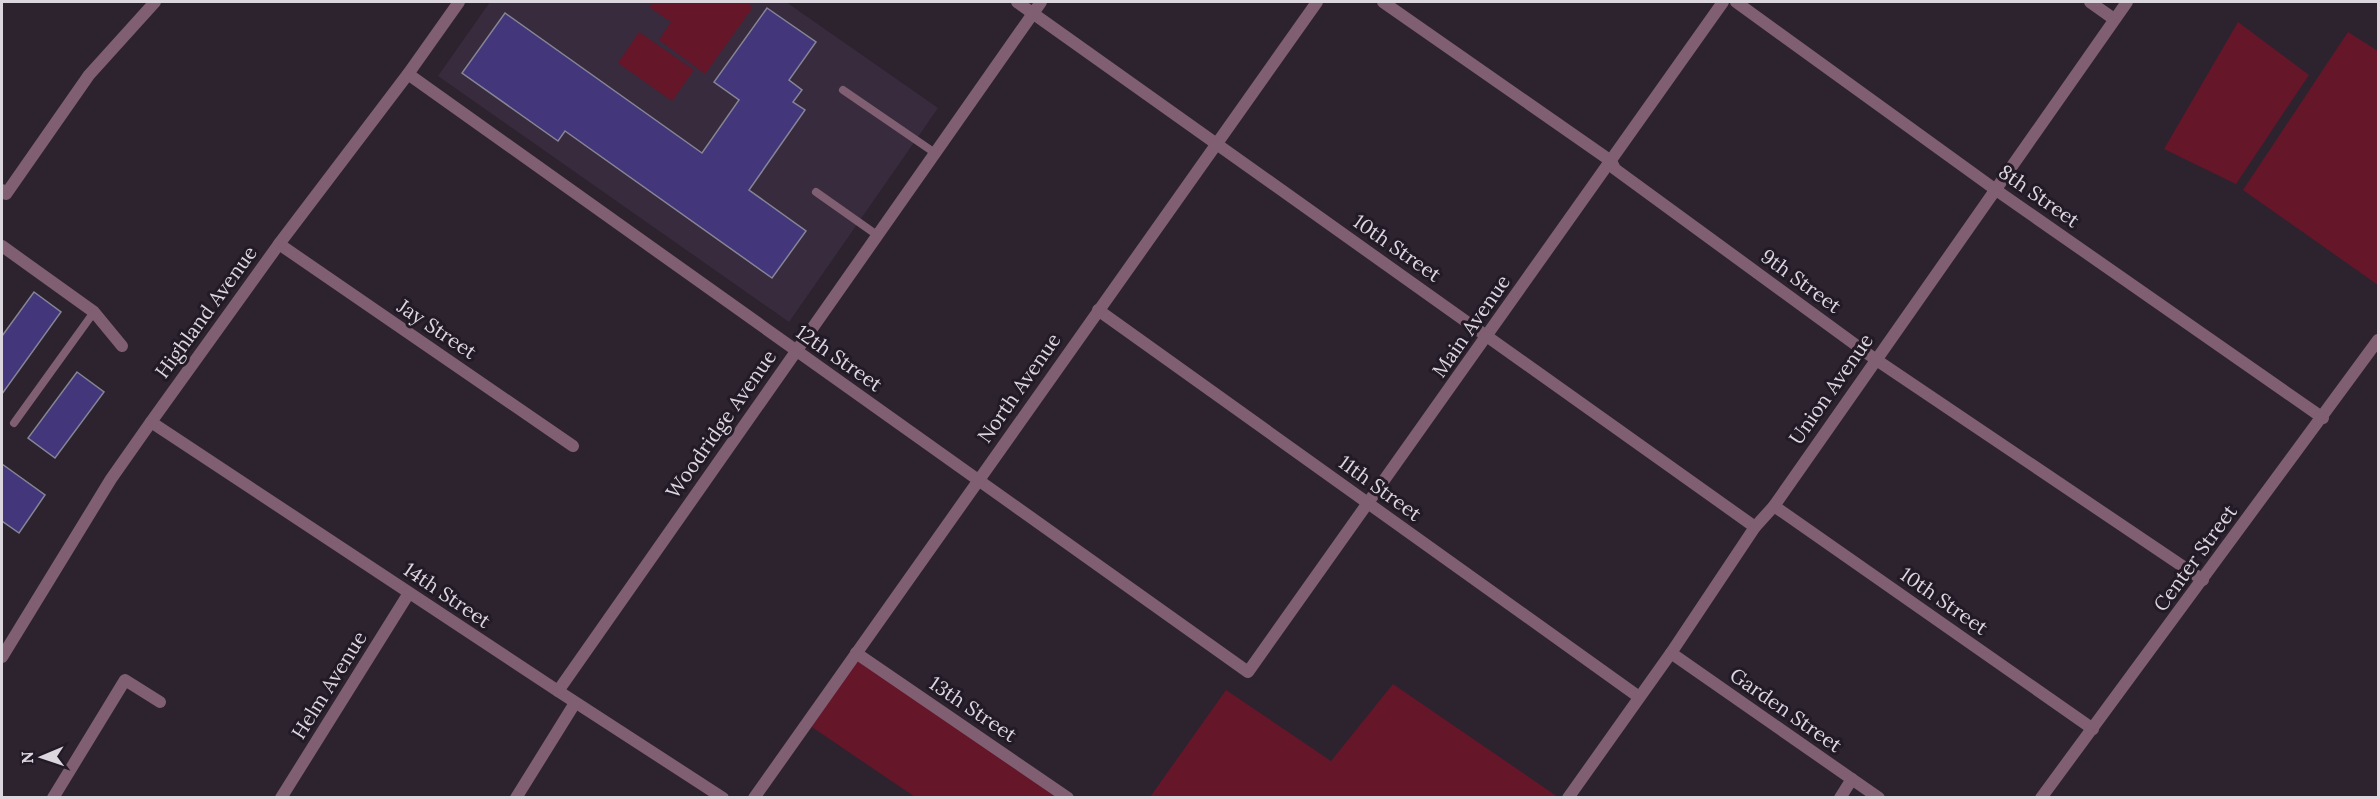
<svg xmlns="http://www.w3.org/2000/svg" width="2380" height="799" viewBox="0 0 2380 799" font-family="Lora,serif">
<style>
.built{fill:#382b3d}
.green{fill:#651628}
.building{fill:#43367b;stroke:#868595;stroke-width:1.5}
.lines{fill:none;stroke-linecap:round;stroke-linejoin:round}
.service{stroke:#805f72;stroke-width:8}
.minor{stroke:#805f72;stroke-width:12}
.labels{text-anchor:middle;stroke-width:6;stroke-linejoin:round;paint-order:stroke}
.street-label{font-size:20px;fill:#dcd6de;stroke:#221a26}
</style>
<rect width="100%" height="100%" fill="#2c232f"/>
<polygon class="built" points="490,2 786,2 938,108 789,322 438,76"/>
<g class="green">
<polygon points="653,2 746,2 753,7 705,74 659,40 671,22 649,7"/>
<polygon points="2238,22 2309,75 2236,184 2164,149"/>
<polygon points="639,32 694,70 672,101 618,63"/>
<polygon points="2348,32 2378,51 2378,285 2243,190"/>
<polygon points="855,647 1064,797 915,797 803,721"/>
<polygon points="1393,684 1558,797 1150,797 1226,690 1331,761"/>
</g>
<g class="building">
<polygon points="767,8 816,42 789,80 802,90 793,102 805,110 749,190 806,231 772,278 565,131 558,141 462,73 505,13 702,153 739,100 714,82"/>
<polygon points="34,292 61,312 2,394 2,336"/>
<polygon points="77,372 104,392 55,458 28,438"/>
<polygon points="2,464 45,495 19,533 2,521"/>
</g>
<g class="lines">
<g class="service">
<polyline points="843,90 935,153"/>
<polyline points="816,192 877,235"/>
<polyline points="14,423 94,312"/>
</g>
<g class="minor">
<polyline points="1017,2 1755,527"/>
<polyline points="1383,2 1611,161 1615,169 1875,359 2203,580"/>
<polyline points="1736,2 1996,190 2323,418"/>
<polyline points="2090,2 2114,19"/>
<polyline points="408,74 1248,672 1723,2"/>
<polyline points="2,190 6,194 89,75 155,2"/>
<polyline points="279,244 573,446"/>
<polyline points="2,246 94,312 122,346"/>
<polyline points="1098,310 1639,697"/>
<polyline points="151,422 558,691 723,798"/>
<polyline points="1774,506 2093,729"/>
<polyline points="856,653 1068,798"/>
<polyline points="1671,653 1879,798"/>
<polyline points="2,657 111,479 151,422 279,244 408,74 459,2"/>
<polyline points="558,691 1041,2"/>
<polyline points="53,798 125,680 160,702"/>
<polyline points="281,798 409,593"/>
<polyline points="516,798 575,703"/>
<polyline points="754,798 1317,2"/>
<polyline points="1568,798 1671,653 1755,527 1774,506 2127,2"/>
<polyline points="1840,798 1852,779"/>
<polyline points="2041,798 2378,340"/>
</g>
</g>
<g class="labels">
<g class="street-label">
<text transform="translate(2039 196) rotate(35)" y="7">8th Street</text>
<text transform="translate(1397 248) rotate(35)" y="7">10th Street</text>
<text transform="translate(1801 281) rotate(36)" y="7">9th Street</text>
<text transform="translate(206 312) rotate(-54)" y="7">Highland Avenue</text>
<text transform="translate(1471 326) rotate(-55)" y="7">Main Avenue</text>
<text transform="translate(437 329) rotate(34)" y="7">Jay Street</text>
<text transform="translate(839 358) rotate(35)" y="7">12th Street</text>
<text transform="translate(1019 388) rotate(-55)" y="7">North Avenue</text>
<text transform="translate(1831 389) rotate(-55)" y="7">Union Avenue</text>
<text transform="translate(721 424) rotate(-55)" y="7">Woodridge Avenue</text>
<text transform="translate(1380 488) rotate(36)" y="7">11th Street</text>
<text transform="translate(2195 558) rotate(-54)" y="7">Center Street</text>
<text transform="translate(447 595) rotate(34)" y="7">14th Street</text>
<text transform="translate(1944 601) rotate(35)" y="7">10th Street</text>
<text transform="translate(329 685) rotate(-58)" y="7">Helm Avenue</text>
<text transform="translate(973 709) rotate(34)" y="7">13th Street</text>
<text transform="translate(1786 710) rotate(35)" y="7">Garden Street</text>
</g>
</g>
<rect width="2380" height="799" fill="none" stroke="#dcd6de" stroke-width="6"/>
<g transform="translate(42 757) rotate(268)" stroke="#221a26" stroke-width="4.5" paint-order="stroke">
<path d="M0-4.5L10 22L0 15L-10 22Z" fill="#dcd6de"/>
<text y="-9" font-size="16" font-weight="bold" text-anchor="middle" fill="#dcd6de">N</text>
</g>
</svg>
